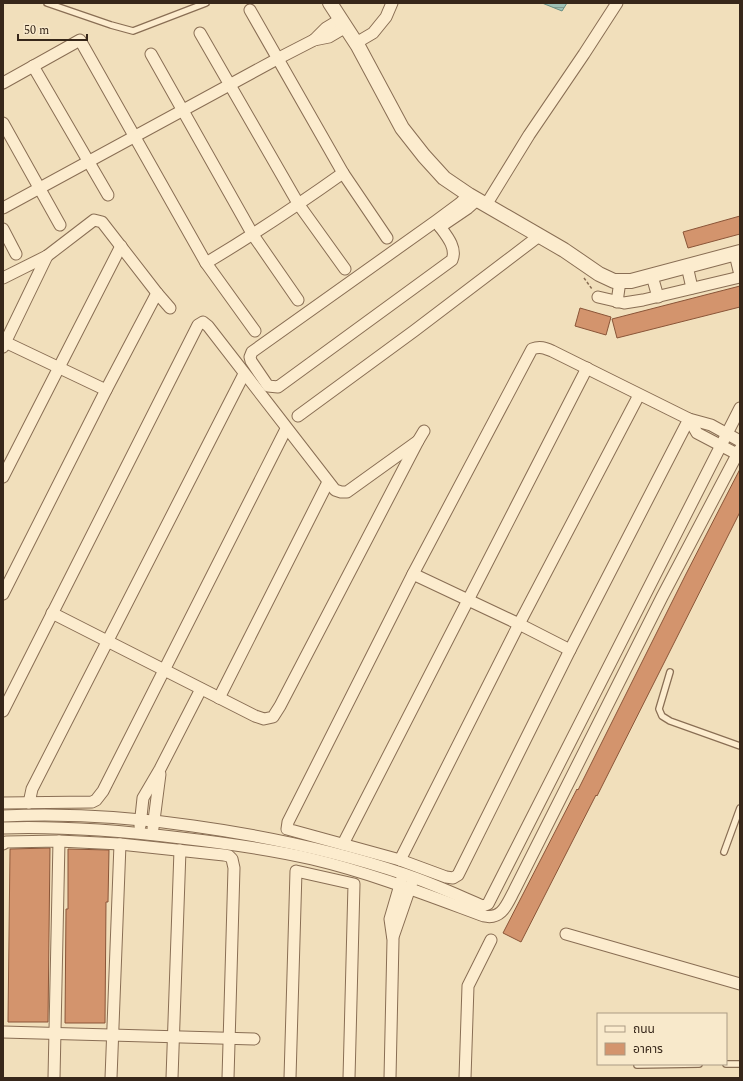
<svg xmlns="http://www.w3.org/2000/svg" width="743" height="1081" viewBox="0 0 743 1081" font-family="Spectral,'Noto Sans Thai',serif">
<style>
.water{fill:url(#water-rules);stroke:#678f84}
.building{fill:#d3946d;stroke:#8a5538}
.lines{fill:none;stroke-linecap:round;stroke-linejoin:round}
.service-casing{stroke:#896e54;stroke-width:8}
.minor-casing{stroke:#896e54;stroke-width:13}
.tertiary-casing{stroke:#896e54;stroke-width:16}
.path{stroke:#896e54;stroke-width:1.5;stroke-dasharray:3 2;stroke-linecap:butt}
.service{stroke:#fcecce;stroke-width:5.5}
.minor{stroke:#fcecce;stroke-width:11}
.tertiary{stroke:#fcecce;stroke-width:14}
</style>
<defs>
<pattern id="water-rules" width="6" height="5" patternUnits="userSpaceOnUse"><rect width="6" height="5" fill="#9fc1b6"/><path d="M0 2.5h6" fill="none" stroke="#829d93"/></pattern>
</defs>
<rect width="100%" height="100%" fill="#f1dfbb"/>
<polygon class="water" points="542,3 567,3 562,11"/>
<g class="building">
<polygon points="740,216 740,234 688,248 683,232"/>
<polygon points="740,286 740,307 617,338 612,319"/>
<polygon points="580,308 611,317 606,335 575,326"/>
<polygon points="740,469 740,512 597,796 596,795 521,942 503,933 577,789 578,790 686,574"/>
<polygon points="50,848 48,1022 8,1022 10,849"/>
<polygon points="68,849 109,850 108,902 106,902 105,1023 65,1023 66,909 68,909"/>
</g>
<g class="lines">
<g class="service-casing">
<g id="service">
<polyline points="47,3 111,25 133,31 206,3"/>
<polyline points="670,672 659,709 662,716 670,721 740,746"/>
<polyline points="724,852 740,808"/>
<polyline points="726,1064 740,1064"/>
<polyline points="637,1065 699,1064"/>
</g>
</g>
<g class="minor-casing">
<g id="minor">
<polyline points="250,10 343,173 387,238"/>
<polyline points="200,33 299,205 345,269"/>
<polyline points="314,40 326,28 341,19"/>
<polyline points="356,43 373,33 386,17 392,3"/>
<polyline points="151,54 253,235 298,300"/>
<polyline points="33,66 108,195"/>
<polyline points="3,83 80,40 206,263 255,331"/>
<polyline points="3,123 60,225"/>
<polyline points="486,205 529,135 584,54 617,3"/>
<polyline points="3,208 279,58 314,40 329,37 346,27"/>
<path d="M 436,221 C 443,232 458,246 452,260 L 278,387 L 268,386 L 251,361 L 250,357 L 252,352 L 436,221 L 459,204 L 469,195"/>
<polyline points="440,227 468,208 477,200"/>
<polyline points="3,229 16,254"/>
<polyline points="735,254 740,275"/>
<path d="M 206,263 C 253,235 298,205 343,173"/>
<polyline points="687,266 692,288"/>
<polyline points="652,276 658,297"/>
<polyline points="3,278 47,256 94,220 102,222 157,293 170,308"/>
<polyline points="598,297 624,303 643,300 740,277"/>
<polyline points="617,302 620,281"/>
<polyline points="5,342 106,390"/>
<polyline points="3,347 47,256"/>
<polyline points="298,416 414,331 539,236"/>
<path d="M 689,419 L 570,650 L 458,875 L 453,878 L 446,877 L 400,860 L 287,829 L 288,822 L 413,574 L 532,349 C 540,346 545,348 552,351 L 689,419 L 711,425 L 740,441"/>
<polyline points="689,419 697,433 737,454"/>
<polyline points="3,477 121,246"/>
<polyline points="413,574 519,624 570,650"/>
<polyline points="3,594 106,390 157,293"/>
<polyline points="52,613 255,716 264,719 273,717 280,706 418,441 424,431"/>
<polyline points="219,698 328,482"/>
<polyline points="3,711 198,325 203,322 208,326 335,490 341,492 347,492 418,441"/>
<polyline points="3,803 92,802 96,800 103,791 286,429"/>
<polyline points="29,803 32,789 244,374"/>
<path d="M 3,816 C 67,813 130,817 193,826 C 265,836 336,851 404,874 C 431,883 457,895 483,906 L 488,904 L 740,408"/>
<polyline points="140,826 143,798 160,769 201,689"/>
<path d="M 3,828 C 62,826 122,831 181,838 C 225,843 269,849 312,859 C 371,873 427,895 484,916 C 502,920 507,904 514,891 L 662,597 L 740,449"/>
<polyline points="153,828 160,774"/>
<polyline points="3,844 6,842 59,841 120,844 224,855 229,856 232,859 234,868 228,1078"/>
<polyline points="343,844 587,368"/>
<polyline points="400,860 519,624 639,395"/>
<polyline points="566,934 740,984"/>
<polyline points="393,937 412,882"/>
<polyline points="3,1032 254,1039"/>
<polyline points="54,1078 59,841"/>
<polyline points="111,1078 120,844"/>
<polyline points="172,1078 180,850"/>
<polyline points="290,1078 296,871 354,884 349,1078"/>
<polyline points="390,1078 393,940 390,919 402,878"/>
<polyline points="465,1078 468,986 491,940"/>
</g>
</g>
<g class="tertiary-casing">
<polyline id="tertiary" points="330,3 358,46 402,128 424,156 444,178 469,195 564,250 599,274 614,281 631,281 740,252"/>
</g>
<polyline class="path" points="584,278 592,289"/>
<use href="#service" class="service"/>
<use href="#minor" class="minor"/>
<use href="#tertiary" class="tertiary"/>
</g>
<rect width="743" height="1081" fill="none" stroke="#37271a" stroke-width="8"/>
<rect x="597" y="1013" width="130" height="52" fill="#f8e9cb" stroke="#ab9b84"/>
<rect x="605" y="1026" width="20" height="6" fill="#fcecce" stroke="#ab9b84"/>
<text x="633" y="1033" font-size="12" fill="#37271a">ถนน</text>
<rect x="605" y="1043" width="20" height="12" fill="#d3946d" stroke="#ab9b84"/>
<text x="633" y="1053" font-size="12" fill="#37271a">อาคาร</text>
<path d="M18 34v6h69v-6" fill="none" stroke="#37271a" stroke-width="2"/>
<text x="24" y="34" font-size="12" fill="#37271a" stroke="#f8e9cb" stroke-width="3" paint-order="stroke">50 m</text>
</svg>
